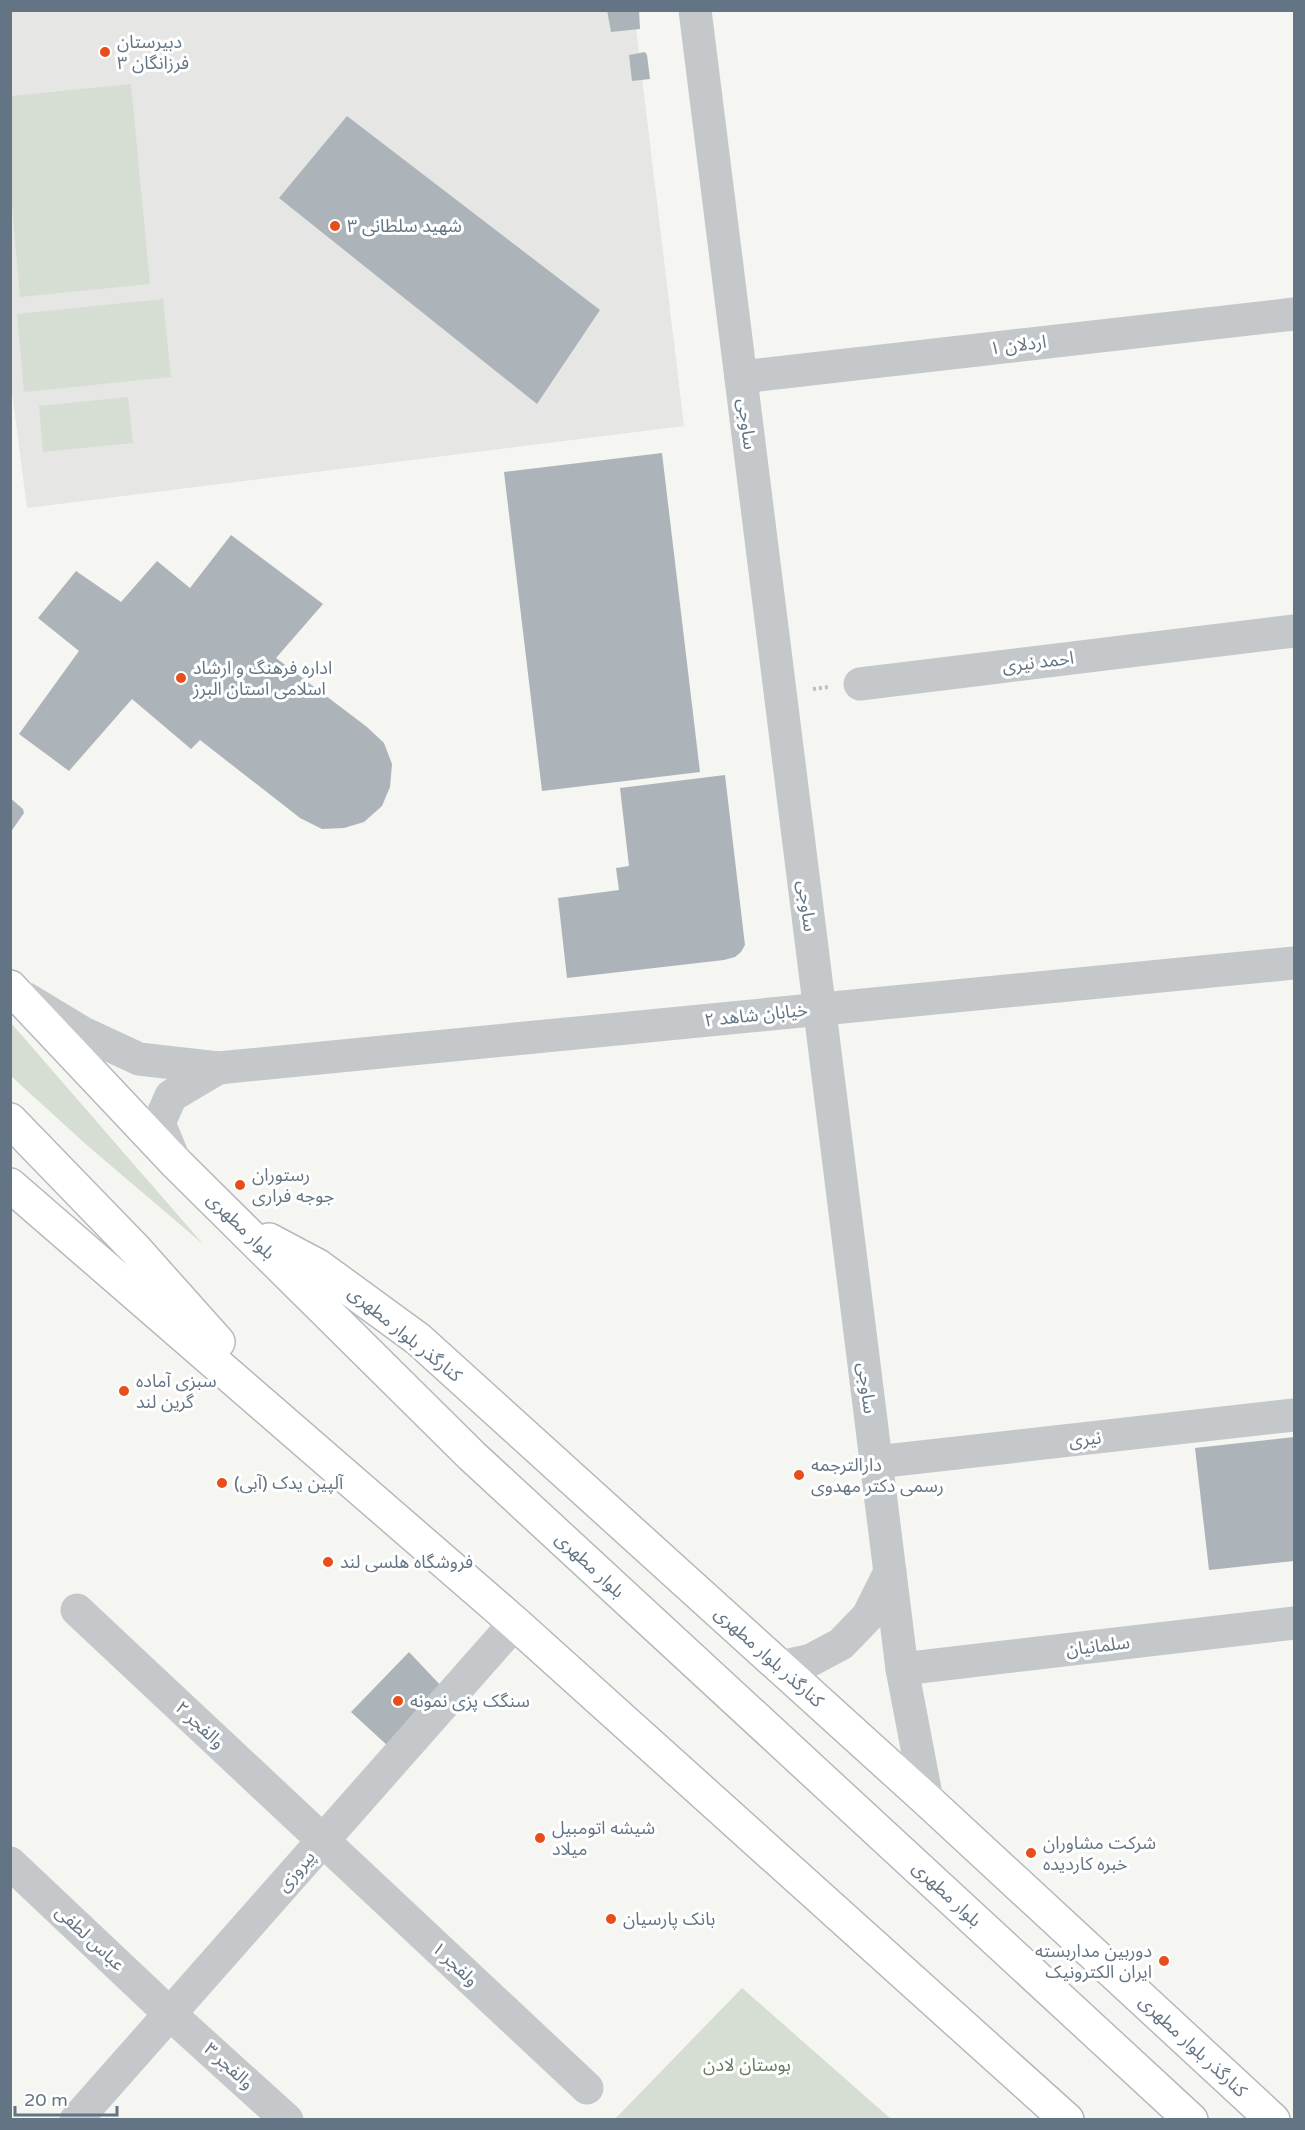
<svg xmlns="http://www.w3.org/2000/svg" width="1305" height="2130" viewBox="0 0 1305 2130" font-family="'Varela Round','Noto Sans Arabic',sans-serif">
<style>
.built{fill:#e6e7e5}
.green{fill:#d6ddd2}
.building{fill:#acb4b9}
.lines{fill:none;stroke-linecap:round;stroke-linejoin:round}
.primary-casing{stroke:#b5b9bd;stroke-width:36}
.path{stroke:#bec0c2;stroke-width:4;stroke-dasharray:3 3;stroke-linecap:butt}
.minor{stroke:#c5c8cb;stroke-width:33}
.tertiary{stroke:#c5c8cb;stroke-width:33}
.primary{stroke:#fff;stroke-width:33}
.poi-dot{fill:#ea4d1c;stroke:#fff;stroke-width:2}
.labels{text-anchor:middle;stroke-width:6;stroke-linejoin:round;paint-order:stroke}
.poi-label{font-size:18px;fill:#637584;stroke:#fff;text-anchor:start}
.street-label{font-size:18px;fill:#637584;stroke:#fff}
.park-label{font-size:18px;fill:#677b62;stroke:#fff}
</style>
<rect width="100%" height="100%" fill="#f5f5f1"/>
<polygon class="built" points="10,11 634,11 684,426 27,508 10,377"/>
<g class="green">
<polygon points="131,84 150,284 20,297 11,194 11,96"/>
<polygon points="163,299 171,377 24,392 17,314"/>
<polygon points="128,397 133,443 43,452 39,406"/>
<polygon points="11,1023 203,1244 89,1147 11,1076"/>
<polygon points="742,1988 891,2119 615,2119"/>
</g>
<g class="building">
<polygon points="607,10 639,10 640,29 611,32"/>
<polygon points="645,52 647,55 650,79 632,81 629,55"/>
<polygon points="347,116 600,310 537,404 279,198"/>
<polygon points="662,453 700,772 542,791 504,472"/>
<polygon points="231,535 323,604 276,658 367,727 384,743 392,764 390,787 382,806 364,822 344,828 322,829 300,818 200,740 191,749 132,699 69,771 19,734 79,651 38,618 76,571 121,602 157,561 190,588"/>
<polygon points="725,775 744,937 745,945 741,952 735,957 724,960 567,978 558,898 619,890 616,868 629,866 620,788"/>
<polygon points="10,798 23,809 24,813 10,833"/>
<polygon points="1294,1437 1294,1561 1209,1570 1195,1448"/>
<polygon points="409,1652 445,1690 389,1747 351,1712"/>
</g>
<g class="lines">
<g class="primary-casing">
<g id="primary">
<polyline points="10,987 175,1162 472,1456 1191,2120"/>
<polyline points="10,1120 135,1249 218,1342"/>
<polyline points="10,1185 515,1623 1067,2120"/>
<polyline points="269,1240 318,1266 418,1339 927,1800 1273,2120"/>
</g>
</g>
<polyline class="path" points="813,689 829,687"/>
<g class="minor">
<polyline points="741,377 1294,314"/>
<polyline points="860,684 1294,631"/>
<polyline points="27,999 83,1033 139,1059 218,1068 1294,963"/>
<polyline points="175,1162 159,1123 171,1096 218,1068"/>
<polyline points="876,1462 1294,1415"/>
<polyline points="77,1610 587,2088"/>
<polyline points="902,1669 1294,1623"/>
<polyline points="10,1863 170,2014 287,2120"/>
<polyline points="76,2120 515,1623"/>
</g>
<g class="tertiary">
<polyline points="695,10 902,1669 927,1800"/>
<polyline points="780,1667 811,1660 841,1644 868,1616 890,1572"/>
</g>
<use href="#primary" class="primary"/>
</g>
<g class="poi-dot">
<circle cx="105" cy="52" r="6"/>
<circle cx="335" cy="226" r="6"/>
<circle cx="181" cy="678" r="6"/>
<circle cx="240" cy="1185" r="6"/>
<circle cx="124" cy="1391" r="6"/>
<circle cx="799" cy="1475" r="6"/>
<circle cx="222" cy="1483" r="6"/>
<circle cx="328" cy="1562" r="6"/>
<circle cx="398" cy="1701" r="6"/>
<circle cx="540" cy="1838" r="6"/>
<circle cx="1031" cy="1853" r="6"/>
<circle cx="611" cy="1919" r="6"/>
<circle cx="1164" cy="1961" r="6"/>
</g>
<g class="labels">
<g class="poi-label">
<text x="117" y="48">دبیرستان<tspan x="117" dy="21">فرزانگان ۳</tspan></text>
<text x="347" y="232">شهید سلطانی ۳</text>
<text x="193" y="674">اداره فرهنگ و ارشاد<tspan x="193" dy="21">اسلامی استان البرز</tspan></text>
<text x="252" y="1181">رستوران<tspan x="252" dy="21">جوجه فراری</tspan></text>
<text x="136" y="1387">سبزی آماده<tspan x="136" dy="21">گرین لند</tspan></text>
<text x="811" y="1471">دارالترجمه<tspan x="811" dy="21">رسمی دکتر مهدوی</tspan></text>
<text x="234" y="1489">آلپین یدک (آبی)</text>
<text x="340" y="1568">فروشگاه هلسی لند</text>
<text x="410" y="1707">سنگک پزی نمونه</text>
<text x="552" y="1834">شیشه اتومبیل<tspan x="552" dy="21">میلاد</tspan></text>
<text x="1043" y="1849">شرکت مشاوران<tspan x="1043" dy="21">خبره کاردیده</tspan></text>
<text x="623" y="1925">بانک پارسیان</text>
<text x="1152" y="1957" text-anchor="end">دوربین مداربسته<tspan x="1152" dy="21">ایران الکترونیک</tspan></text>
</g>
<g class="street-label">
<text transform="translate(1018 345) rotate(-7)" y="6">اردلان ۱</text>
<text transform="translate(747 424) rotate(83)" y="6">ساوجی</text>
<text transform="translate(1038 662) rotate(-7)" y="6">احمد نیری</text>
<text transform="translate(807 906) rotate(83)" y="6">ساوجی</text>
<text transform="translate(756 1015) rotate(-6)" y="6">خیابان شاهد ۲</text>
<text transform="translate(241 1226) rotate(44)" y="6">بلوار مطهری</text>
<text transform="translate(405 1334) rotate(39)" y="6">کنارگذر بلوار مطهری</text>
<text transform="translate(867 1388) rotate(83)" y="6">ساوجی</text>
<text transform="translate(1085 1439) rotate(-6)" y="6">نیری</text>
<text transform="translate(590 1565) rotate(43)" y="6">بلوار مطهری</text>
<text transform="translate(1098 1646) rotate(-7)" y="6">سلمانیان</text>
<text transform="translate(769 1657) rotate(42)" y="6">کنارگذر بلوار مطهری</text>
<text transform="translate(200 1725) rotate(43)" y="6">والفجر ۲</text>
<text transform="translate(296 1871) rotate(-49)" y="6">پیروزی</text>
<text transform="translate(947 1894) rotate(43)" y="6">بلوار مطهری</text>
<text transform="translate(90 1938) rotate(43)" y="6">عباس لطفی</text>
<text transform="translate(455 1964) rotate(43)" y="6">ولفجر ۱</text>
<text transform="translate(1193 2046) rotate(43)" y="6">کنارگذر بلوار مطهری</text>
<text transform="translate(229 2066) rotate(42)" y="6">والفجر ۳</text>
</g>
<g class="park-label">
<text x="747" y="2071">بوستان لادن</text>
</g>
</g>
<rect width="1305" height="2130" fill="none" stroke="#637584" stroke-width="24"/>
<path d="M15 2106v9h102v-9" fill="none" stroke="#637584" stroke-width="3"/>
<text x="24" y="2106" font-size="18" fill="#637584" stroke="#ffffff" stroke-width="4.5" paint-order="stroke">20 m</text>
</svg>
